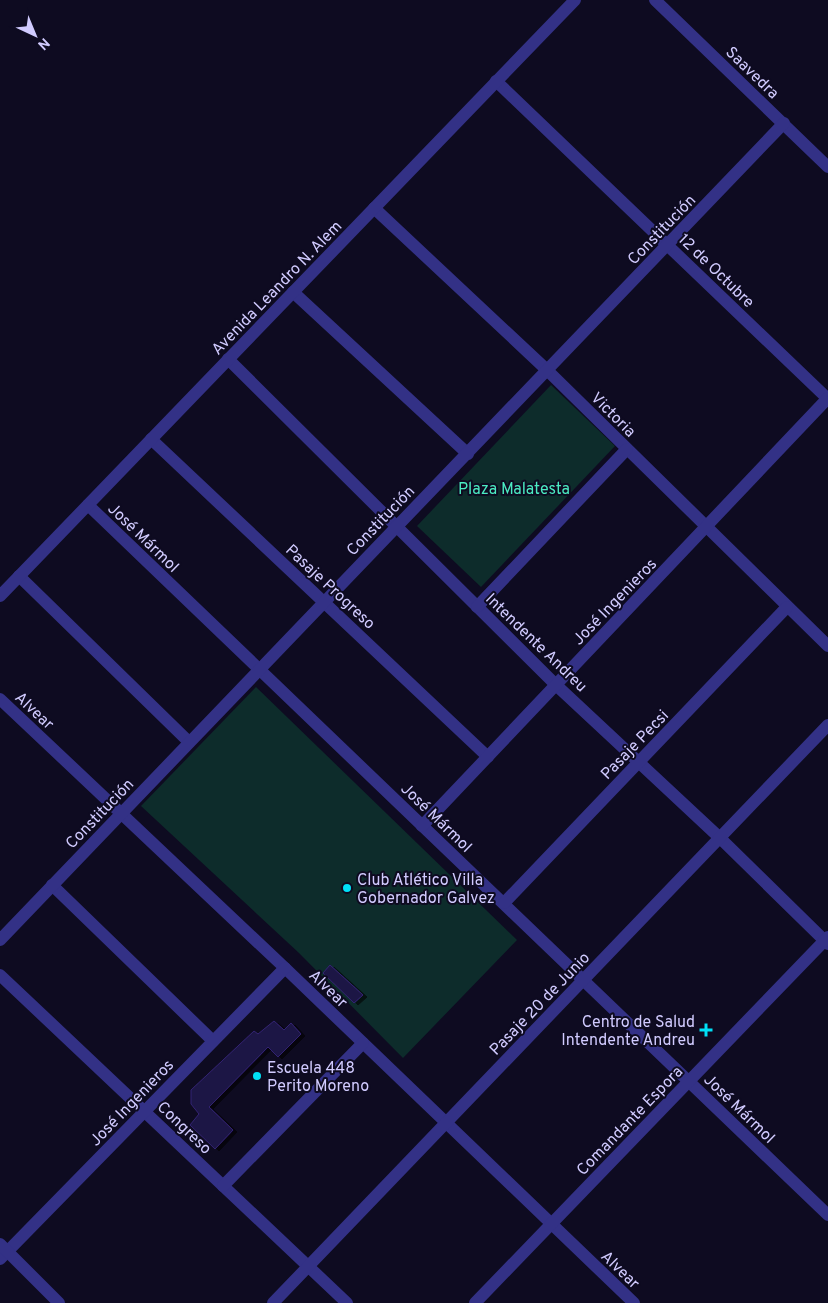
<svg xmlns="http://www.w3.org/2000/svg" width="828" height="1303" viewBox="0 0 828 1303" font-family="Overpass,sans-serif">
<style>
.green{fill:#0d2c2b}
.building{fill:#1e1544;stroke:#332473;filter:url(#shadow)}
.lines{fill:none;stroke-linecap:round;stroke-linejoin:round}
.minor{stroke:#333186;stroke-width:12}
.tertiary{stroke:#333186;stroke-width:12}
.poi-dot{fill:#00e0f6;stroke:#0e0b21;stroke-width:2}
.labels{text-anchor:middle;stroke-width:4;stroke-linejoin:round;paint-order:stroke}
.street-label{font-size:16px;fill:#d1cbff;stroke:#0e0b21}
.park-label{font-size:16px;fill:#4bebc2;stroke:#0e0b21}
.poi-label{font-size:16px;fill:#d1cbff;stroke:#0e0b21;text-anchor:start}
</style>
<defs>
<filter id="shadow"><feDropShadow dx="4" dy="2" stdDeviation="0" flood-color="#0009"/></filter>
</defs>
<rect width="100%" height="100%" fill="#0e0b21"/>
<g class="green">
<polygon points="551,385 615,446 481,587 417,526"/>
<polygon points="256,687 517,940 403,1058 299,953 141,806"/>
</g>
<g class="building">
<polygon points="330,965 363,995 354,1003 323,973"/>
<polygon points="274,1021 284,1030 291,1023 301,1034 278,1057 268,1047 209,1107 233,1130 215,1149 190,1125 199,1114 191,1104 191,1090 254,1031 258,1034"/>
</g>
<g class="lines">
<g class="minor">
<polyline points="655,0 828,167"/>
<polyline points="496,81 828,399"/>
<polyline points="374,208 548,371 828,646"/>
<polyline points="293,292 468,454"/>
<polyline points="228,359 556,685 720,838 828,944"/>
<polyline points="151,439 488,757"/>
<polyline points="88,505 828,1215"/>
<polyline points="19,576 189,742"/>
<polyline points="477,607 627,449"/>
<polyline points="0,699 285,968 634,1303"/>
<polyline points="422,826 828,398"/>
<polyline points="52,885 213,1041"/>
<polyline points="504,903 787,607"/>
<polyline points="0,940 784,123"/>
<polyline points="0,975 347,1303"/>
<polyline points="223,1186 363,1043"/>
<polyline points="0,1259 285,968"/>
<polyline points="273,1303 828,725"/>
</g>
<g class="tertiary">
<polyline points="0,596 575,0"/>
<polyline points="0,1244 59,1303"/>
<polyline points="475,1303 828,937"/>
</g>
</g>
<g class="poi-dot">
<circle cx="347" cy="888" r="5"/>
<path d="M703.5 1022.5h5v5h5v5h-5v5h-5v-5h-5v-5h5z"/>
<circle cx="257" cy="1076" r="5"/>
</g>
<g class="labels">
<g class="street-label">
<text transform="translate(753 72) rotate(44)" y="6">Saavedra</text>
<text transform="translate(661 229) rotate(-46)" y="6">Constitución</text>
<text transform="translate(717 270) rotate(44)" y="6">12 de Octubre</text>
<text transform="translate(276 287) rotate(-46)" y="6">Avenida Leandro N. Alem</text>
<text transform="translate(614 414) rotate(45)" y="6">Victoria</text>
<text transform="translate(380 520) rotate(-46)" y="6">Constitución</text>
<text transform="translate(144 537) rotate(44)" y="6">José Mármol</text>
<text transform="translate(331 586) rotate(43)" y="6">Pasaje Progreso</text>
<text transform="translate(614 601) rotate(-46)" y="6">José Ingenieros</text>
<text transform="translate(537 642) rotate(44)" y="6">Intendente Andreu</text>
<text transform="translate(35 710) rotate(43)" y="6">Alvear</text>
<text transform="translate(634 744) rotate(-46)" y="6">Pasaje Pecsi</text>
<text transform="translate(99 813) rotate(-46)" y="6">Constitución</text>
<text transform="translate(437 817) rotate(44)" y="6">José Mármol</text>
<text transform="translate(329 988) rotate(44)" y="6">Alvear</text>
<text transform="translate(539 1003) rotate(-46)" y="6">Pasaje 20 de Junio</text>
<text transform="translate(131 1102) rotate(-46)" y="6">José Ingenieros</text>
<text transform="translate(740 1108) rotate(44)" y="6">José Mármol</text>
<text transform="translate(629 1120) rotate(-46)" y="6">Comandante Espora</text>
<text transform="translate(185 1127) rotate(44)" y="6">Congreso</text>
<text transform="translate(621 1269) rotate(44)" y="6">Alvear</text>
</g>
<g class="park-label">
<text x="514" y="494">Plaza Malatesta</text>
</g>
<g class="poi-label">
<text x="357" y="885">Club Atlético Villa<tspan x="357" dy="18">Gobernador Galvez</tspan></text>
<text x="695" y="1027" text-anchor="end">Centro de Salud<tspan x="695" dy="18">Intendente Andreu</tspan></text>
<text x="267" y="1073">Escuela 448<tspan x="267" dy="18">Perito Moreno</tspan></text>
</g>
</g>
<g transform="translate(35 35) rotate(136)" stroke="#0e0b21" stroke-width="4" paint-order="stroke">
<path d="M0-4L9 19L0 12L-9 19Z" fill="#d1cbff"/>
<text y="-8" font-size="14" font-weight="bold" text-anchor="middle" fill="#d1cbff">N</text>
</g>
</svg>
